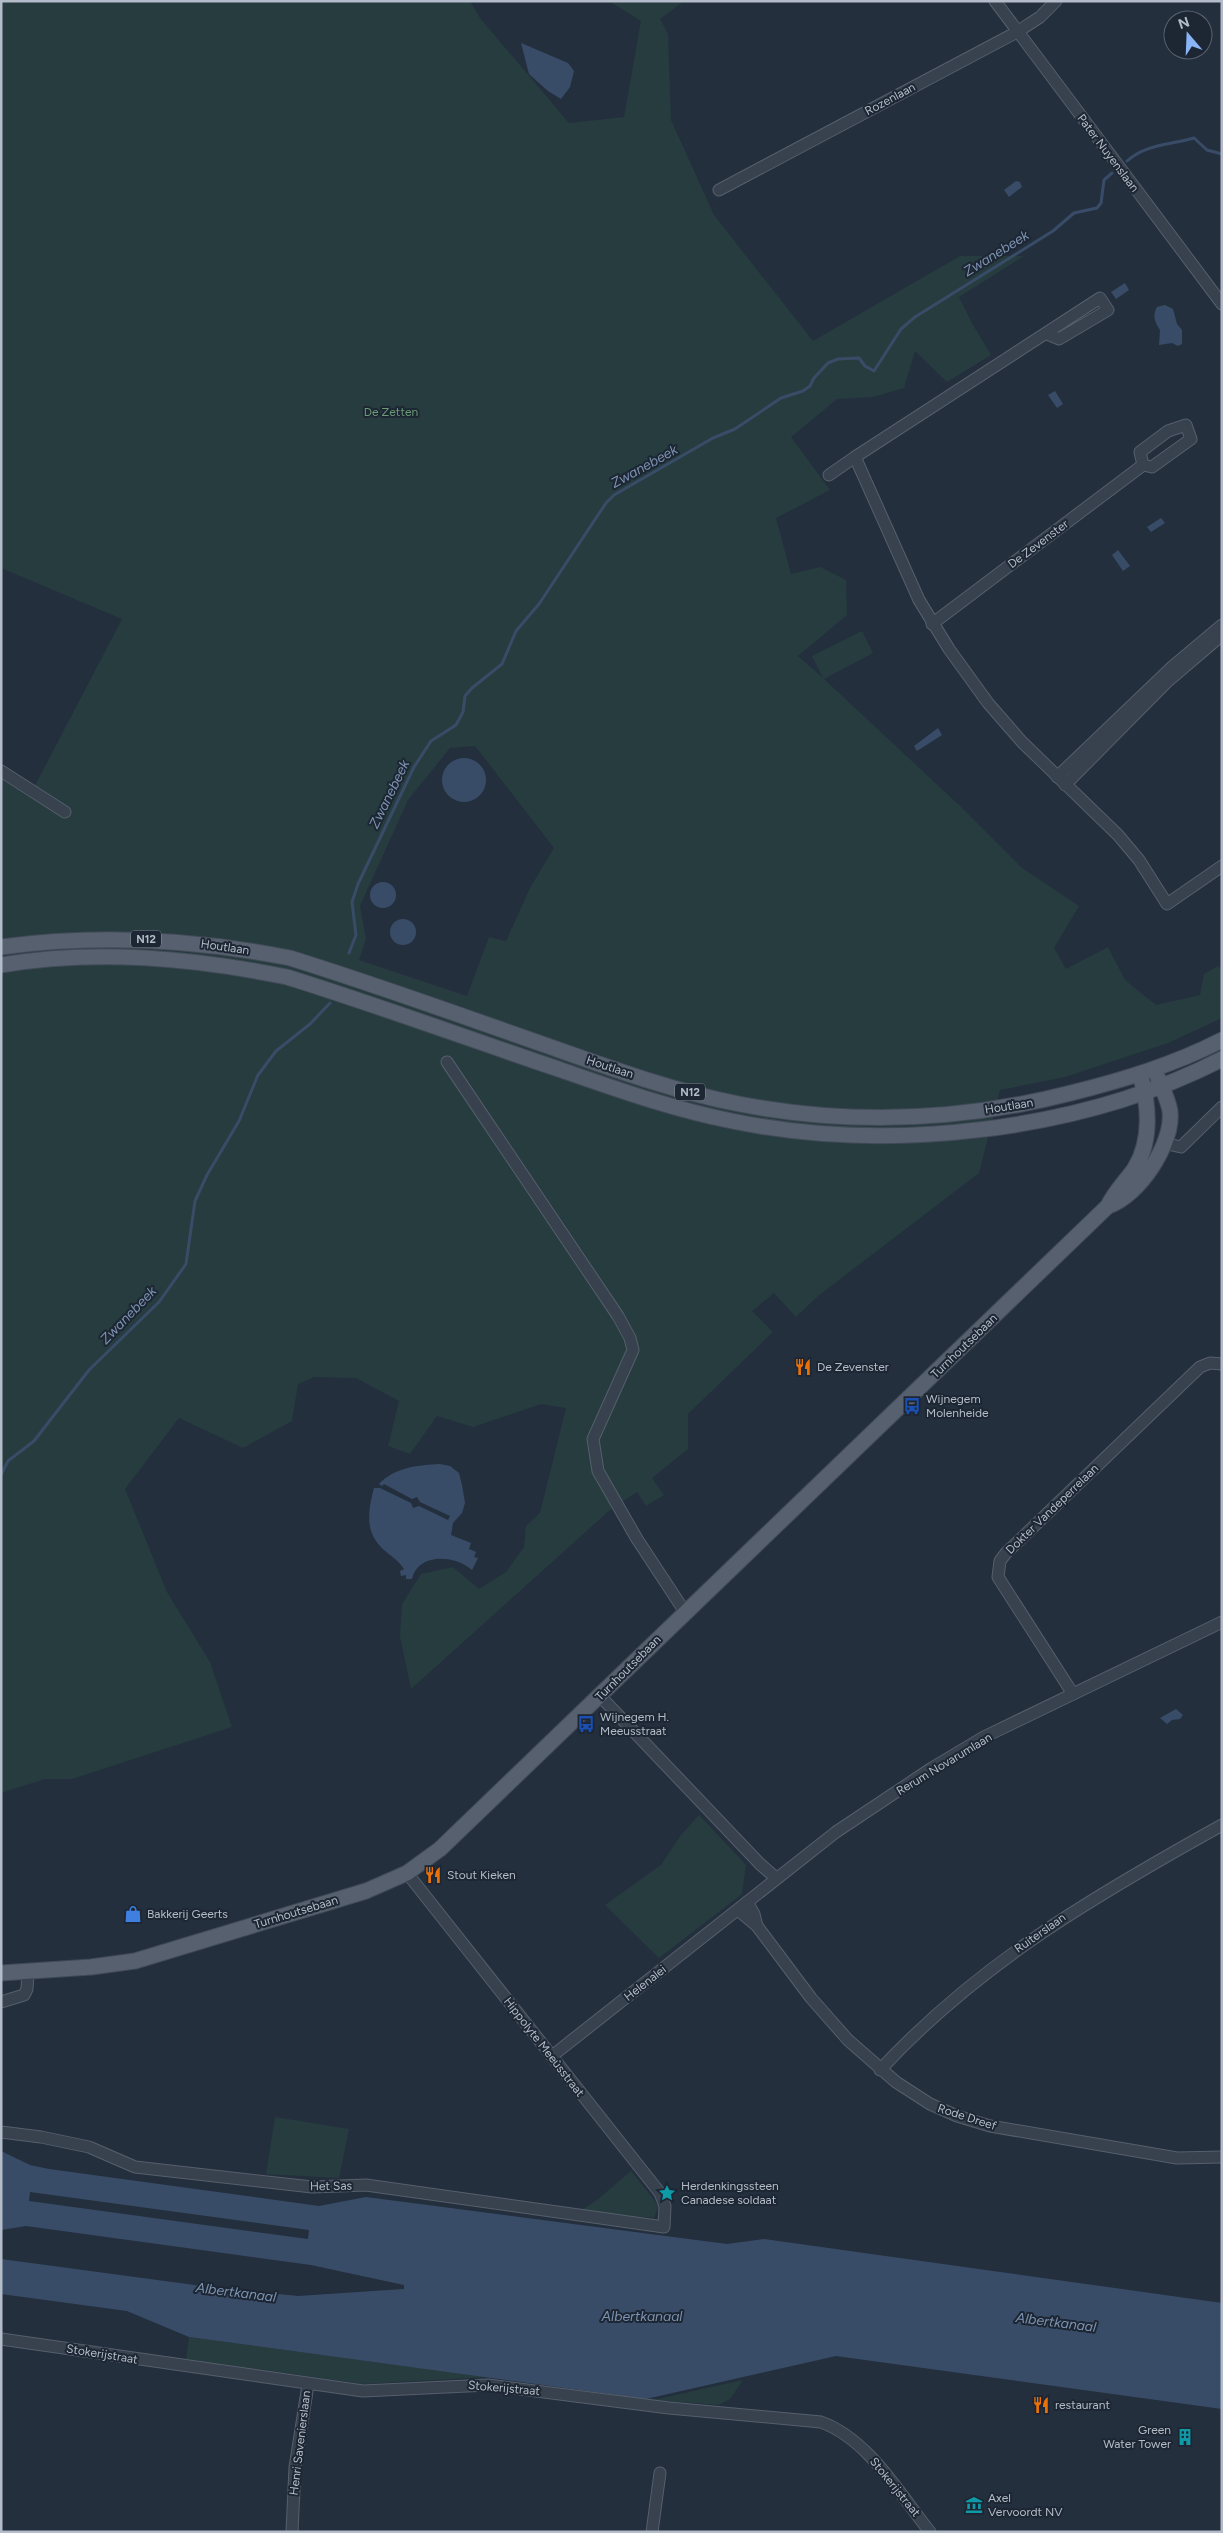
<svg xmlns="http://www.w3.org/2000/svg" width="1223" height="2533" viewBox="0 0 1223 2533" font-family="Figtree,sans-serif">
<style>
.green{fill:#263c3f;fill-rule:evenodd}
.water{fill:#394c67;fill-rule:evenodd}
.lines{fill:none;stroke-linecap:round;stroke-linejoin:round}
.stream{stroke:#394c67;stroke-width:3}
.minor-casing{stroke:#565f6c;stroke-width:13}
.major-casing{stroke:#414a57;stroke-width:17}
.minor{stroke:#38414e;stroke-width:11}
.major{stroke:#56606e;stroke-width:15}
.labels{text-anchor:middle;stroke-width:4;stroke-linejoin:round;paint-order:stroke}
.shield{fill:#1d2633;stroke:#878f9c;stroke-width:1}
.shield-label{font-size:11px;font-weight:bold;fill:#b4bcc9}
.street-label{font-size:12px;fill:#b4bcc9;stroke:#1d2633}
.park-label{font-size:12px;fill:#6b9a76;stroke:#1d2633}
.poi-label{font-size:12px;fill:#b4bcc9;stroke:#1d2633;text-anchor:start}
.water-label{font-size:14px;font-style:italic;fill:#7c92b1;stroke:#1d2633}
</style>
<rect width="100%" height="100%" fill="#242f3e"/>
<g class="green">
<path d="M 1,1 L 470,1 L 480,18 L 569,123 L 624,117 L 641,21 L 609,1 L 684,1 L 660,19 L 668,34 L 671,120 L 714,215 L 813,341 L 960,256 L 1024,256 L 959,297 L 973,325 L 991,355 L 947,382 L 915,351 L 904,388 L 873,397 L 837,399 L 791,437 L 830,490 L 776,518 L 791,574 L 820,567 L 846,580 L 847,615 L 798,656 L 823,678 L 812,656 L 862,631 L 873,653 L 824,679 L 960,806 L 1022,868 L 1079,906 L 1054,948 L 1066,969 L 1108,947 L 1125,980 L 1156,1005 L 1200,995 L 1204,974 L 1218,966 L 1222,970 L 1222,1018 L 1168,1043 L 1065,1077 L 1000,1090 L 979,1173 L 818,1296 L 796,1317 L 774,1293 L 752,1311 L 773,1332 L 688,1414 L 688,1449 L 652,1478 L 664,1495 L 646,1506 L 637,1492 L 611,1509 L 411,1689 L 400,1636 L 402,1604 L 421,1574 L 453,1567 L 479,1589 L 506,1572 L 524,1547 L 526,1526 L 540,1513 L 566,1408 L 541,1404 L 473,1427 L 437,1416 L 410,1454 L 388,1446 L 399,1401 L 356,1378 L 314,1377 L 298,1384 L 292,1421 L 243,1448 L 179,1418 L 125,1489 L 167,1592 L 210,1662 L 232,1727 L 72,1779 L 45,1779 L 1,1793 L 1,776 L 30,795 L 122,619 L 1,568 ZM 475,746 L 554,848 L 530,888 L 506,941 L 489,937 L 467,996 L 359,960 L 366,939 L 360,906 L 408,800 L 450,748 Z"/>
<polygon points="699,1815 746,1865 742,1894 659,1958 605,1905 661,1865 681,1835"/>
<polygon points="275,2117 349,2129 339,2178 266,2174"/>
<polygon points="631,2171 656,2202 658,2207 654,2218 580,2211 597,2200"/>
<polygon points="189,2337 488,2377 363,2384 186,2359"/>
<polygon points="743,2380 730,2399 718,2405 653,2400"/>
</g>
<g class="water">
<polygon points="521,43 568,63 574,71 570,87 561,99 548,91 529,74"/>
<polygon points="1016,181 1020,182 1022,187 1009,197 1004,190"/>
<polygon points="1125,283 1129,290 1116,299 1111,292"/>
<path d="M 1165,305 L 1173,309 L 1177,324 L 1182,330 L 1182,344 L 1178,346 L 1172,343 L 1159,345 L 1160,330 C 1155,323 1152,315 1157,307 Z"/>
<polygon points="1055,391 1063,404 1057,408 1048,395"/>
<polygon points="1161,518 1165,523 1151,532 1147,527"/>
<polygon points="1118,550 1130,566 1123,571 1112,555"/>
<polygon points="938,728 942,735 917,751 914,746"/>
<circle cx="464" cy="780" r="22"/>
<circle cx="383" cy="895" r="13"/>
<circle cx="403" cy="932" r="13"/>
<path d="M 440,1464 L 450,1466 L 459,1473 L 462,1485 L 465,1503 L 462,1513 L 453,1523 L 451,1535 L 471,1543 L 469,1549 L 476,1552 L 474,1557 L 478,1558 L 472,1570 C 456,1555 418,1552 412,1579 L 406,1579 L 406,1575 L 401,1576 L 400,1571 L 404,1569 C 399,1561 391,1556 384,1550 C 364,1532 368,1511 374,1488 L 380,1488 L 411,1503 L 413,1508 L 419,1506 L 448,1520 L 450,1516 L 420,1502 L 417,1497 L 412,1499 L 384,1484 L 382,1486 L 379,1484 C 395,1467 419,1465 440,1464 Z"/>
<polygon points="1176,1709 1183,1715 1180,1719 1172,1720 1167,1724 1160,1718"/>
<path d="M 1,2151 L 30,2165 L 49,2169 L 319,2206 L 366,2197 L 727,2244 L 764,2239 L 1222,2303 L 1222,2409 L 836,2356 L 646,2399 L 189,2337 L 127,2311 L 1,2294 L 1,2259 L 202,2286 L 298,2296 L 404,2289 L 404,2285 L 311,2265 L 26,2226 L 1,2230 ZM 30,2192 L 309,2230 L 308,2239 L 29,2201 Z"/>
</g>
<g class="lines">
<g class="stream">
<path d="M 1127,161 C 1146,144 1170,145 1194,138 L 1207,150 L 1222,154"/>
<polyline points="349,953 356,935 352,902 358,884 414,767 431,741 456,725 463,712 465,696 472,688 502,664 516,631 539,604 606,503 614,495 713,438 735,429 781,398 803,391 810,386 814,378 828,363 838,359 859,358 865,366 874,371 901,329 915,317 1053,231 1074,213 1097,208 1101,203 1104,180 1112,173"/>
<polyline points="1,1475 8,1461 34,1441 89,1370 159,1302 186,1264 195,1201 207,1175 239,1121 258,1075 276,1051 310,1024 330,1003"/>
</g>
<g class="minor-casing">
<g id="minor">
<polyline points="995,1 1222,304"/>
<polyline points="719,190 1017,32 1040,17 1056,1"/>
<polyline points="1047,334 1059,339 1108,310 1100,298 855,457 919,600 949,649 988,703 1022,742 1118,835 1139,860 1167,904 1222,866"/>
<polygon points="1186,425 1191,439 1152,467 1143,465 1140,452 1168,431"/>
<polyline points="829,475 855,457"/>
<polyline points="932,624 1143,465"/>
<polyline points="1,771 65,812"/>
<polyline points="1057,777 1172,667 1222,625"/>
<polyline points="1065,785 1168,681 1222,635"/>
<polyline points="447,1062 618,1316 630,1338 633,1350 593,1439 598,1471 637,1539 685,1612"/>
<polyline points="1163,1143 1181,1147 1222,1107"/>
<polyline points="1073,1694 998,1577 1000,1561 1006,1553 1200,1367 1210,1363 1222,1364"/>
<polyline points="600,1696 760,1864 776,1878"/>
<polyline points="747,1902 754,1914 757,1926"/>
<polyline points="738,1910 757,1926 811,1998 848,2040 896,2082 930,2104 957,2116 990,2126 1177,2158 1222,2157"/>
<polyline points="1,2002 24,1995 27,1989 28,1972"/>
<polyline points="552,2056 836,1832 932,1768 984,1737 1222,1622"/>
<path d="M 880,2070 C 979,1963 1096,1895 1222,1825"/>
<polyline points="1,2132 41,2137 89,2147 135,2167 312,2187 366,2185 664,2227 665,2206 660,2193 407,1873"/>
<path d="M 1,2339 L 363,2391 L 488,2385 L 669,2408 L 821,2422 C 868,2439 899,2493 930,2532"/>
<polyline points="292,2532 295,2467 308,2385"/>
<polyline points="652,2532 660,2473"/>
</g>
</g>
<g class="major-casing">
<g id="major">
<path d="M 1,947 C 98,934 194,939 290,958 C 377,985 462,1016 548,1046 C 610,1068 673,1091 739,1104 C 849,1125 962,1121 1071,1093 C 1123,1080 1173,1065 1222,1040"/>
<path d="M 1,965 C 97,949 193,958 287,977 C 380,1006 472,1040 564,1071 C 619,1090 675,1110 732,1121 C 888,1153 1080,1132 1222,1059"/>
<path d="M 1108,1206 C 1139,1196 1174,1143 1170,1111 C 1168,1099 1162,1088 1158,1078"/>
<path d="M 1,1973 L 91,1967 L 135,1961 L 366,1891 L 407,1873 L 440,1849 L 1108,1206 C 1115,1191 1126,1181 1135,1168 C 1152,1140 1149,1104 1140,1075"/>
</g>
</g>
<use href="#minor" class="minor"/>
<use href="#major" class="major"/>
</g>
<defs>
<g id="restaurant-bare" transform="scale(1.35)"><path d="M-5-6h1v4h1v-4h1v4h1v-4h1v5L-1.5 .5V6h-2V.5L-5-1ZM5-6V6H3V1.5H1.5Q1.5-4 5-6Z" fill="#e8710a" stroke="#1d2633" stroke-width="2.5" paint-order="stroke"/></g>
<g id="bus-bare" transform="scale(1.35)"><path d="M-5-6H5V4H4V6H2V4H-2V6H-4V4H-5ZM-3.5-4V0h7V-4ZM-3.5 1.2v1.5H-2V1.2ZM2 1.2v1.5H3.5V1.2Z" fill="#1a4fb4" stroke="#1d2633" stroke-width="2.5" paint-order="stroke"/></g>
<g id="shop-bare" transform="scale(1.35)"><path d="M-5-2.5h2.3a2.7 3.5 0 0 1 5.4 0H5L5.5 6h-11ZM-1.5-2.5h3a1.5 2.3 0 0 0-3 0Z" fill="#3f7fe0" stroke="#1d2633" stroke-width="2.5" paint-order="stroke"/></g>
<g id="sight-bare" transform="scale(1.35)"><path d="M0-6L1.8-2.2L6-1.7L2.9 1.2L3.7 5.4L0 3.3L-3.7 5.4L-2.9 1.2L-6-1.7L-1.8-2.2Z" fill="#0f9aa8" stroke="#1d2633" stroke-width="2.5" paint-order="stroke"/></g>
<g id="building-bare" transform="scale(1.35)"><path d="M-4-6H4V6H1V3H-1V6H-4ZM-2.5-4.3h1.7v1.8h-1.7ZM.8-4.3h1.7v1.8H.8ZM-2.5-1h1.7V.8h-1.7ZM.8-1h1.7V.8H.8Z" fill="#0f9aa8" stroke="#1d2633" stroke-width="2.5" paint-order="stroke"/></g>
<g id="museum-bare" transform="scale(1.35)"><path d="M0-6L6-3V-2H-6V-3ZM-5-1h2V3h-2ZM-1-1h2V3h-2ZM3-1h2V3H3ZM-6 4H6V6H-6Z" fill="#0f9aa8" stroke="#1d2633" stroke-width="2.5" paint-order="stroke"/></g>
</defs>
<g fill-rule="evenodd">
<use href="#restaurant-bare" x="803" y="1367"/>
<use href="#bus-bare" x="912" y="1406"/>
<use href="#bus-bare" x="586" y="1724"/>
<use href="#restaurant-bare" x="433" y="1875"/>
<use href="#shop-bare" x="133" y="1914"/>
<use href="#sight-bare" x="667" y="2193"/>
<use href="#restaurant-bare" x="1041" y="2405"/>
<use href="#building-bare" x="1185" y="2437"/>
<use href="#museum-bare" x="974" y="2505"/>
</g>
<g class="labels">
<g class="shield">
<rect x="131" y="930.5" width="30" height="17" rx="4"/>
<rect x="675" y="1083.5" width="30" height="17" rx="4"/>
</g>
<g class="shield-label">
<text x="146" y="943">N12</text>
<text x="690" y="1096">N12</text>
</g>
<g class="street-label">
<text transform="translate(890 99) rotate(-28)" y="4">Rozenlaan</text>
<text transform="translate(1108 153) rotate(53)" y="4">Pater Nuyenslaan</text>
<text transform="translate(1038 544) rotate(-37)" y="4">De Zevenster</text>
<text transform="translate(225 947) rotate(8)" y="4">Houtlaan</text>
<text transform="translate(610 1067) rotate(18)" y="4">Houtlaan</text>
<text transform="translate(1009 1106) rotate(-9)" y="4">Houtlaan</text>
<text transform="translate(964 1346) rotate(-44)" y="4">Turnhoutsebaan</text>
<text transform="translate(1052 1509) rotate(-44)" y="4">Dokter Vandeperrelaan</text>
<text transform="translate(628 1668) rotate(-45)" y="4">Turnhoutsebaan</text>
<text transform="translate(944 1764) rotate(-31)" y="4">Rerum Novarumlaan</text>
<text transform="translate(296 1912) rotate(-17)" y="4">Turnhoutsebaan</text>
<text transform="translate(1040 1933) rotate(-35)" y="4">Ruiterslaan</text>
<text transform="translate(645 1983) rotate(-38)" y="4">Helenalei</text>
<text transform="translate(544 2047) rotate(52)" y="4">Hippolyte Meeùsstraat</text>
<text transform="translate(967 2117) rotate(18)" y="4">Rode Dreef</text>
<text transform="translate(331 2186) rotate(-1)" y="4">Het Sas</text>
<text transform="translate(102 2354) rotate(9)" y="4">Stokerijstraat</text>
<text transform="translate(504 2388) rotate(5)" y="4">Stokerijstraat</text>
<text transform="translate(300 2443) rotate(-83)" y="4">Henri Savenierslaan</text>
<text transform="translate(895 2487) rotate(51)" y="4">Stokerijstraat</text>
</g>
<g class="park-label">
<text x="391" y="416">De Zetten</text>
</g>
<g class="poi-label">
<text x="817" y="1371">De Zevenster</text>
<text x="926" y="1403">Wijnegem<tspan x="926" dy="14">Molenheide</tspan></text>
<text x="600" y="1721">Wijnegem H.<tspan x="600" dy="14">Meeusstraat</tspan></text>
<text x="447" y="1879">Stout Kieken</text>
<text x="147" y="1918">Bakkerij Geerts</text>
<text x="681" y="2190">Herdenkingssteen<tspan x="681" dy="14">Canadese soldaat</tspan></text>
<text x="1055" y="2409">restaurant</text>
<text x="1171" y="2434" text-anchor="end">Green<tspan x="1171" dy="14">Water Tower</tspan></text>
<text x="988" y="2502">Axel<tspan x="988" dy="14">Vervoordt NV</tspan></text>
</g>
<g class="water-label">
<text transform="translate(996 253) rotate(-32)" y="5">Zwanebeek</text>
<text transform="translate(644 466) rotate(-29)" y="5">Zwanebeek</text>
<text transform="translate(389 794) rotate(-64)" y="5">Zwanebeek</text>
<text transform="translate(128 1315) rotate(-46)" y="5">Zwanebeek</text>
<text transform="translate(236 2292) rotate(7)" y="5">Albertkanaal</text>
<text x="642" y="2321">Albertkanaal</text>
<text transform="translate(1056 2322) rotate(7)" y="5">Albertkanaal</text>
</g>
</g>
<rect width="1223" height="2533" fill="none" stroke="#b4bcc9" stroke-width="5"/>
<g transform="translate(1188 35) rotate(341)"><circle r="24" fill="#1d2633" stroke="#59626f"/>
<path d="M0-4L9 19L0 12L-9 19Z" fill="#8ab4f8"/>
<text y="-8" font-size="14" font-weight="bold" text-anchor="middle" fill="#b4bcc9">N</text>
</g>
</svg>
